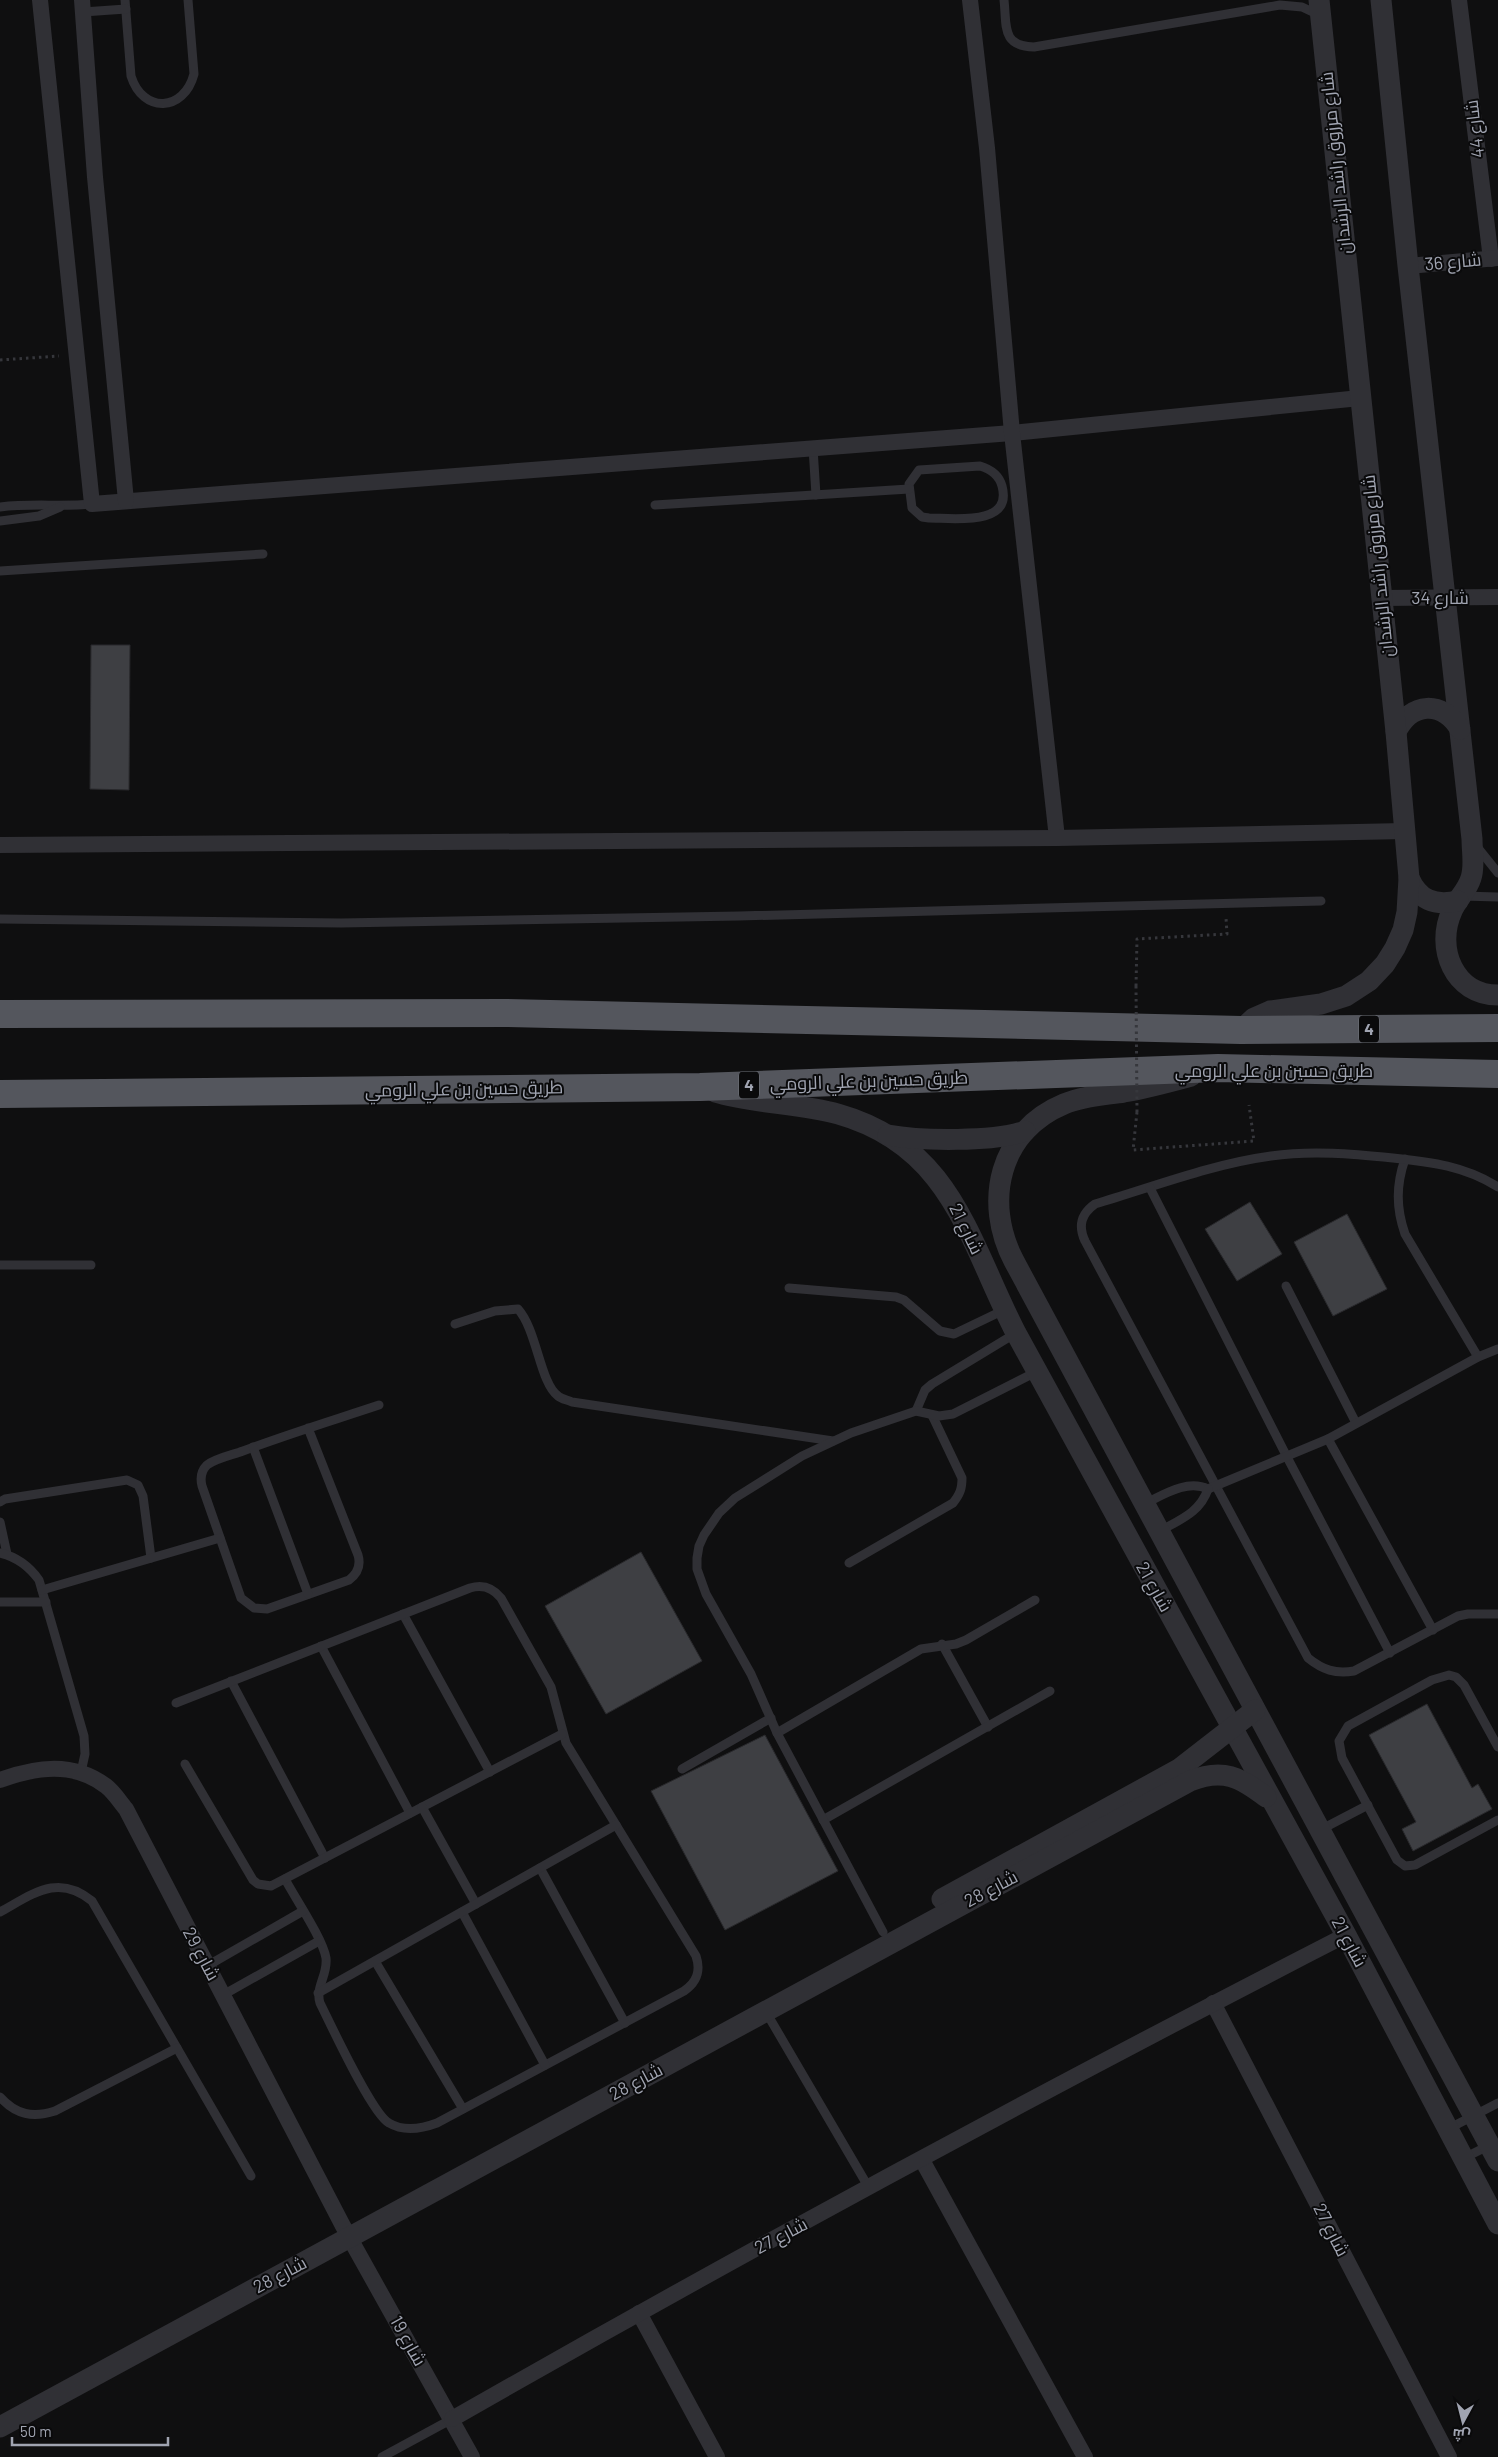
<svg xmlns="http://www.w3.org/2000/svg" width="1498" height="2457" viewBox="0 0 1498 2457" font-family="Barlow,Cairo,sans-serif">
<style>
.building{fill:#3e3f43;stroke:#29292c}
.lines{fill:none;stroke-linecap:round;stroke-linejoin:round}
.path{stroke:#36373c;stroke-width:3;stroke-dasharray:2.5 4;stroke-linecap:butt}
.service{stroke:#303035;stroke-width:9}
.minor{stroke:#303035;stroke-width:16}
.tertiary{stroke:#303035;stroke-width:21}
.trunk{stroke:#54565d;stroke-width:28}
.path-bridge{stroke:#36373c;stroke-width:3;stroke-dasharray:2.5 4;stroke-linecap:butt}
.labels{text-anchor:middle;stroke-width:4;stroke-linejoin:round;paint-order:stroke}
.shield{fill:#0a0a0b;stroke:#73767f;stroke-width:1}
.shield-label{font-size:16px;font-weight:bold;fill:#a0a4b1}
.street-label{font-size:18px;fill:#a0a4b1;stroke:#0a0a0b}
</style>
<rect width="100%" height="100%" fill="#0f0f10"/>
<g class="building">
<polygon points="91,645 130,645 129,790 90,789"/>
<polygon points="1250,1202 1282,1254 1237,1281 1205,1229"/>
<polygon points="1347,1214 1387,1289 1333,1316 1294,1242"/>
<polygon points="641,1552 702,1661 606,1714 545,1606"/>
<polygon points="1427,1704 1472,1788 1478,1784 1492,1809 1413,1851 1402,1829 1416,1822 1369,1735"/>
<polygon points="765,1735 838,1871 725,1930 651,1791"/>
</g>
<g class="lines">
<g class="path">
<polyline points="0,360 59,356"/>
<polyline points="1136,986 1137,939 1227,934 1226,918"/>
<polyline points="1137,1112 1133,1150 1254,1141 1249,1105"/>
</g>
<g class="service">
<path d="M 125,0 L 131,76 C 143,114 184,112 194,74 L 188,0"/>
<path d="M 1004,0 C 1007,26 1001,46 1034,47 L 1280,5 L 1302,7 L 1319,15"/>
<polyline points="83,12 126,9"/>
<polyline points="813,448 816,495"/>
<path d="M 980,466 C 990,469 999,475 1002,486 C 1013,527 952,518 929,518 L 922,517 L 912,508 L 909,484 L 919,470 Z"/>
<polyline points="655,505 909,489"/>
<path d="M 0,507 C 31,503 61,507 92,504"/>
<polyline points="0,521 39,516 60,507"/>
<polyline points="0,571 263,554"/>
<polyline points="1478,848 1498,873"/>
<polyline points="1462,896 1498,897"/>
<polyline points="0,919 341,923 739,916 1321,901"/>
<path d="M 1405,1159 C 1396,1185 1396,1208 1405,1234 L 1478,1357"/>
<path d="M 1498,1187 C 1465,1166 1431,1162 1393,1158 C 1353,1154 1312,1150 1271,1156 C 1212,1164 1153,1187 1095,1204 C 1081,1214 1078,1226 1085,1241 L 1308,1658 C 1323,1670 1335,1674 1354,1671 L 1458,1616 L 1468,1614 L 1498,1614"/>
<polyline points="1150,1188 1287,1457 1390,1653"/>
<polyline points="0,1265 91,1265"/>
<polyline points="1286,1286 1356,1423"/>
<polyline points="789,1288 896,1297 904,1300 940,1331 954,1334 1004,1310"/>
<path d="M 455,1324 L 495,1311 L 518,1309 C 537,1330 540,1383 558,1396 C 561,1399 568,1400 572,1402 L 833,1441"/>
<polyline points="916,1411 925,1390 932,1384 1016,1333"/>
<path d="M 308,1428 L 358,1555 C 361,1565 358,1573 349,1580 L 267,1609 L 254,1608 L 241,1598 L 202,1486 C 200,1478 201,1471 207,1465 C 216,1458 232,1455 243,1451 C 288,1434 334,1420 379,1405"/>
<polyline points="1328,1439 1433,1630"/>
<polyline points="253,1447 308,1594"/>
<polyline points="0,1502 5,1499 127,1480 138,1485 143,1496 151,1558"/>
<path d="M 1144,1504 C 1163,1495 1187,1479 1208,1489 L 1328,1439 L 1478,1357 L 1498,1349"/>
<polyline points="0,1522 7,1554"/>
<path d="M 1158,1532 C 1179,1520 1200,1513 1208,1489"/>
<path d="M 0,1553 C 17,1557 29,1566 39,1580 L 84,1736 L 85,1754 L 81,1772"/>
<path d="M 849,1563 L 953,1503 C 960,1494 962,1489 962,1478 L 932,1415"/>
<polyline points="42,1590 220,1538"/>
<polyline points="0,1602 46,1602"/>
<polyline points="403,1614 490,1772"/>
<polyline points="942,1644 988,1727"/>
<polyline points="321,1646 410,1813"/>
<polyline points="231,1681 325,1858"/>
<path d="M 176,1703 L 470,1588 C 483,1584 493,1588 501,1598 L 551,1687 L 566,1743 L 696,1956 C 701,1971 697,1982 684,1991 L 437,2123 C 421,2129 404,2132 389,2123 C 372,2114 331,2025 320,2003 C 315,1987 328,1975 326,1958 C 323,1939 295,1898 285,1879"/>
<polyline points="777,1733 921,1649 956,1644 966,1640 1035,1600"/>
<polyline points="1498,1747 1464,1685 1456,1677 1449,1675 1432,1680 1348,1726 1339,1741 1342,1758 1397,1860 1405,1866 1415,1865 1498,1820"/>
<polyline points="185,1764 253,1880 258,1884 271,1886 562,1734"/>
<polyline points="682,1769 771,1718"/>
<polyline points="422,1807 476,1904"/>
<polyline points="823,1820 1050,1691"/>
<polyline points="1320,1830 1368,1805"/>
<polyline points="540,1868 625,2023"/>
<path d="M 0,1912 C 33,1894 58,1873 92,1901 L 251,2176"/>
<polyline points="462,1912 545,2065"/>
<polyline points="883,1932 777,1733 751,1674 706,1594 697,1569 697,1558 699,1546 704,1535 719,1513 735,1498 802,1456 851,1433 916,1411 939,1416 953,1414 1036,1372"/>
<polyline points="375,1961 463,2109"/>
<polyline points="207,1966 303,1911"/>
<polyline points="318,1993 616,1825"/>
<polyline points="223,1995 319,1941"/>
<polyline points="766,2012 869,2188"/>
<path d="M 0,2097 C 16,2115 33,2118 55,2111 L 177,2048"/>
<polyline points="1448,2129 1498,2103"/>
<polyline points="1464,2158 1490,2145"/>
<polyline points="382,2457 452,2419"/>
</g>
<g class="minor">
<polyline points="40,0 92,504 1012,433 1360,398"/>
<polyline points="82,0 95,177 126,501"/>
<polyline points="970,0 987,148 1012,433 1057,838"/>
<polyline points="1459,0 1491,259"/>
<polyline points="1408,266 1498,258"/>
<polyline points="1381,598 1498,597"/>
<polyline points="0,845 1057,838 1405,831"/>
<path d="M 0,1780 C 36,1767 73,1761 106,1786 C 114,1792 120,1802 126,1809 L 343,2226 L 472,2457"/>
<polyline points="1213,2003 1449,2457"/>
<polyline points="922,2160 1085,2457"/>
<polyline points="639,2313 717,2457"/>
<path d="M 452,2419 C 746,2251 1044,2090 1346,1935"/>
</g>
<g class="tertiary">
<path d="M 1381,0 L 1408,266 L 1472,839 C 1472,852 1475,866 1471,878 C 1467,891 1457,899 1452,911 C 1435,948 1454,995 1498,995"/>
<path d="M 1396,732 C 1411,702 1442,700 1460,729"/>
<path d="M 1409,878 C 1419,900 1434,906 1458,901"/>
<polyline points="1241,1030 1254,1018 1270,1011 1321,1004 1346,996 1369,981 1385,964 1395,948 1403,930 1407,912 1409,878 1396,732 1319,0"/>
<path d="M 1191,1076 C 1169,1082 1147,1088 1124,1092 C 1104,1095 1083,1096 1064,1104 C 999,1131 983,1202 1014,1261 L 1498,2161"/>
<path d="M 715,1092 C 755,1104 798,1103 838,1114 C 952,1146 969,1242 1016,1333 L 1346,1935 L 1498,2224"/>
<path d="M 888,1135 C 920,1141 995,1142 1025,1131"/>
<polyline points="942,1899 1179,1769 1255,1710"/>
<path d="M 0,2427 L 1190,1781 C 1223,1768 1240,1777 1266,1797"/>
</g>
<g class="trunk">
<polyline points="0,1014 507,1013 1241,1030 1498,1028"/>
<polyline points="0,1094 700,1087 1218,1068 1498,1074"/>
</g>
<polyline class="path-bridge" points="1136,986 1137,1112"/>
</g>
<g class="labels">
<g class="shield">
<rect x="1359" y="1015.5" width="20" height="27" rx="4"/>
<rect x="739" y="1071.5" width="20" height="27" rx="4"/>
</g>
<g class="shield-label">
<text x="1369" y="1035">4</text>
<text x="749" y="1091">4</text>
</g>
<g class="street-label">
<text transform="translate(1475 129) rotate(-97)" y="6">شارع 44</text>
<text transform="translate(1336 163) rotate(-96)" y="6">شارع مرزوق راشد الرشدان</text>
<text transform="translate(1453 262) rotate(-5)" y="6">شارع 36</text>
<text transform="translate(1378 566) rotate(-96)" y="6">شارع مرزوق راشد الرشدان</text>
<text x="1440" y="604">شارع 34</text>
<text x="1274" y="1077">طريق حسين بن علي الرومي</text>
<text transform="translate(869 1081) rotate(-2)" y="6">طريق حسين بن علي الرومي</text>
<text transform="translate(464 1089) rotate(-1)" y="6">طريق حسين بن علي الرومي</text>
<text transform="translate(966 1229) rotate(64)" y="6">شارع 21</text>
<text transform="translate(1154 1587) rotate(61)" y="6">شارع 21</text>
<text transform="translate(991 1889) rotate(-28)" y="6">شارع 28</text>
<text transform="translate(1349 1942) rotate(62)" y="6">شارع 21</text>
<text transform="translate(201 1954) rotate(62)" y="6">شارع 29</text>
<text transform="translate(636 2082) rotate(-28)" y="6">شارع 28</text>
<text transform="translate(1331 2230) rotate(63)" y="6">شارع 27</text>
<text transform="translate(781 2236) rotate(-28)" y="6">شارع 27</text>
<text transform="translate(280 2275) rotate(-28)" y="6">شارع 28</text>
<text transform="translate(408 2341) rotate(61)" y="6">شارع 19</text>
</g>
</g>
<g transform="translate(1463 2422) rotate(187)" stroke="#0a0a0b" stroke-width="4" paint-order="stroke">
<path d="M0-4L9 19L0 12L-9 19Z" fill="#a0a4b1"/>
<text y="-8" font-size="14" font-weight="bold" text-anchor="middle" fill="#a0a4b1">ش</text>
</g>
<path d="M12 2437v8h156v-8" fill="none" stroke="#a0a4b1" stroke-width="2.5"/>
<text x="20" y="2437" font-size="15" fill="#a0a4b1" stroke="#0a0a0b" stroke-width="4" paint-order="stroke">50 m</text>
</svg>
